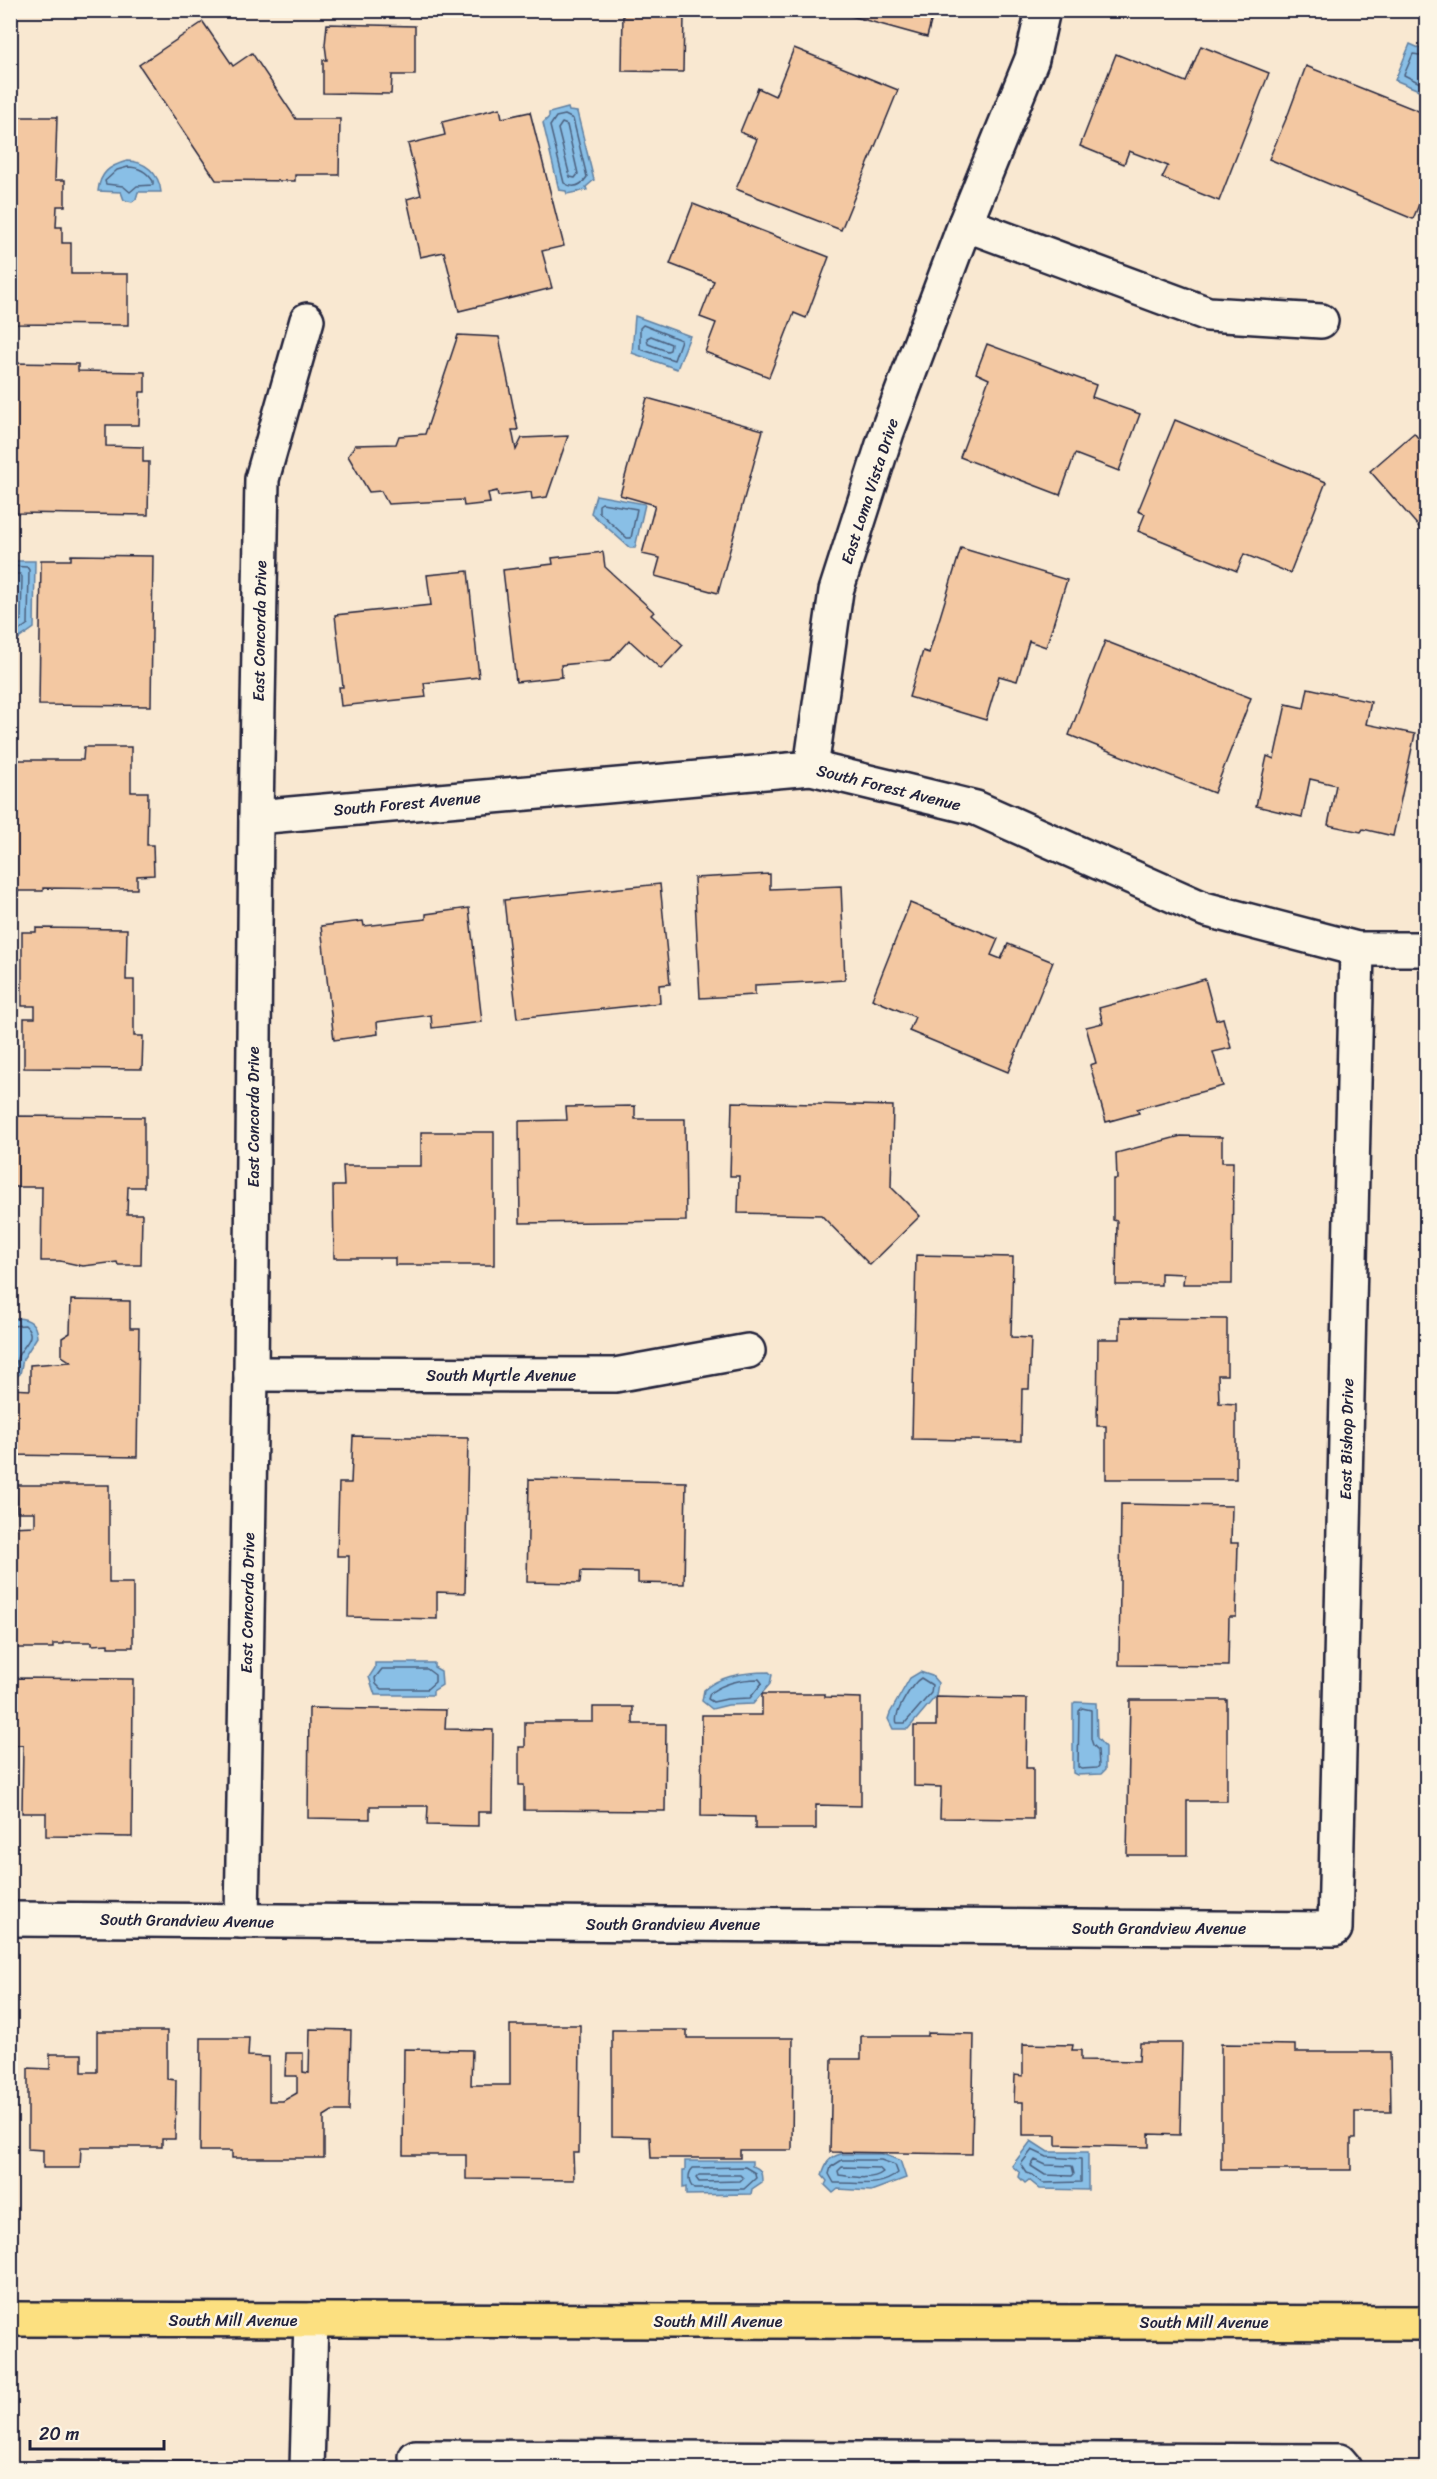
<svg xmlns="http://www.w3.org/2000/svg" width="1437" height="2479" viewBox="0 0 1437 2479" font-family="Sriracha,sans-serif">
<style>
.water{fill:#89bfe6;stroke:#6080a2;stroke-width:1.5}
.lines{fill:none;stroke-linecap:round;stroke-linejoin:round}
.shore{stroke:#4b617f;stroke-width:1.5}
.building{fill:#f3c8a2;stroke:#22223b;stroke-width:1.5}
.minor-casing{stroke:#22223b;stroke-width:38}
.major-casing{stroke:#22223b;stroke-width:38}
.minor{stroke:#fcf5e5;stroke-width:33}
.major{stroke:#fce080;stroke-width:33}
.labels{text-anchor:middle;stroke-width:5;stroke-linejoin:round;paint-order:stroke}
.street-label{font-size:16px;fill:#22223b;stroke:#fcf5e5}
</style>
<rect width="100%" height="100%" fill="#f9e8d1"/>
<filter id="ink" filterUnits="userSpaceOnUse"><feTurbulence type="fractalNoise" baseFrequency=".0167" numOctaves="2"/><feDisplacementMap in="SourceGraphic" scale="12" xChannelSelector="R" yChannelSelector="G"/><feConvolveMatrix kernelMatrix="1 2 1 2 8 2 1 2 1" color-interpolation-filters="sRGB"/></filter>
<g filter="url(#ink)">
<g class="water">
<polygon points="1410,44 1426,51 1426,93 1395,80"/>
<polygon points="568,108 569,111 577,112 594,180 586,187 587,190 567,194 566,191 559,190 543,123 549,117 549,113"/>
<path d="M 127,161 C 145,161 159,173 161,192 L 138,192 L 136,199 L 132,202 L 124,200 L 121,192 L 98,191 C 100,173 109,166 127,161 Z"/>
<polygon points="635,316 690,336 677,369 632,353"/>
<polygon points="596,495 645,504 635,548 630,548 591,513"/>
<polygon points="11,561 35,561 34,628 11,644"/>
<path d="M 17,1318 C 30,1319 36,1323 37,1337 L 23,1359 L 20,1374 L 11,1380 L 11,1321 Z"/>
<polygon points="375,1663 434,1663 434,1667 441,1671 442,1685 433,1691 433,1695 375,1695 369,1677 375,1668"/>
<path d="M 769,1672 L 772,1675 L 770,1684 L 753,1704 L 728,1705 L 712,1709 L 702,1701 L 704,1690 C 720,1675 748,1672 769,1672 Z"/>
<polygon points="920,1672 932,1676 938,1683 936,1696 908,1729 893,1729 888,1719 890,1713 910,1678"/>
<polygon points="1075,1702 1096,1703 1097,1738 1105,1747 1105,1770 1101,1774 1077,1775 1073,1773 1073,1704"/>
<polygon points="1031,2141 1048,2152 1088,2152 1088,2190 1040,2189 1029,2180 1025,2183 1019,2177 1020,2173 1012,2166"/>
<path d="M 841,2154 L 882,2154 L 900,2160 L 906,2178 L 871,2191 L 838,2189 L 833,2193 L 825,2185 L 827,2181 L 822,2175 C 825,2164 829,2157 841,2154 Z"/>
<path d="M 685,2161 L 752,2161 L 752,2166 C 761,2168 762,2173 762,2182 L 752,2189 L 751,2194 L 686,2195 L 686,2187 L 683,2188 L 683,2170 L 685,2170 Z"/>
</g>
<g class="lines">
<g class="shore">
<polyline points="1426,56 1413,54 1404,75 1426,86"/>
<path d="M 565,115 L 573,119 L 587,177 C 581,186 573,189 564,183 L 550,126 L 556,117 Z"/>
<polygon points="562,123 567,125 578,174 575,178 570,177 558,129"/>
<path d="M 128,167 C 139,167 147,172 153,181 L 153,185 L 137,186 L 130,192 L 123,186 L 106,184 L 105,181 L 117,170 Z"/>
<polygon points="643,325 681,340 674,360 640,349 640,328"/>
<polygon points="651,336 671,344 670,350 667,351 648,344 647,338"/>
<polygon points="602,503 637,509 631,538 627,538 599,512 599,505"/>
<polyline points="10,566 27,567 29,570 28,624 10,637"/>
<polyline points="10,574 20,574 22,577 21,620 10,628"/>
<path d="M 10,1326 L 25,1325 C 38,1337 23,1345 18,1356 C 16,1361 16,1366 14,1371 L 10,1374"/>
<polygon points="382,1669 427,1669 435,1675 435,1682 427,1689 381,1689 376,1684 375,1678"/>
<path d="M 921,1678 L 932,1685 L 931,1693 L 905,1723 L 897,1723 C 893,1715 912,1683 921,1678 Z"/>
<path d="M 759,1679 L 762,1683 L 750,1698 L 727,1699 L 713,1702 L 708,1699 L 710,1693 C 724,1683 742,1679 759,1679 Z"/>
<polygon points="1082,1708 1091,1710 1091,1739 1093,1745 1098,1750 1099,1766 1097,1768 1081,1769 1078,1767 1079,1711"/>
<polygon points="1032,2150 1047,2157 1081,2159 1081,2182 1043,2183 1033,2175 1027,2173 1021,2164"/>
<path d="M 842,2160 L 881,2160 L 895,2165 L 898,2173 C 879,2189 857,2182 834,2183 L 829,2174 L 831,2167 Z"/>
<polygon points="1035,2160 1046,2165 1072,2166 1074,2174 1072,2176 1045,2175 1031,2166"/>
<path d="M 842,2167 L 879,2168 L 883,2172 C 872,2181 853,2177 839,2175 L 838,2171 Z"/>
<path d="M 693,2168 L 745,2167 L 755,2173 L 756,2178 L 744,2189 L 694,2189 C 688,2183 687,2174 693,2168 Z"/>
<polygon points="699,2175 740,2175 743,2178 740,2181 699,2182 696,2178"/>
</g>
</g>
<g class="building">
<polygon points="853,10 934,10 927,37 851,16"/>
<polygon points="623,13 684,14 683,72 622,71"/>
<polygon points="203,22 233,66 252,53 296,119 340,119 339,175 295,175 295,181 216,180 139,65"/>
<polygon points="327,24 415,26 415,75 392,75 391,94 323,93 323,60 327,60 325,45"/>
<polygon points="1201,46 1269,73 1219,201 1162,178 1168,166 1129,151 1124,164 1080,146 1116,54 1186,82"/>
<polygon points="794,48 898,90 841,230 736,189 757,139 740,132 758,88 775,96"/>
<polygon points="1306,66 1426,114 1426,187 1413,219 1269,159 1289,112"/>
<polygon points="500,108 502,118 530,112 564,246 542,251 552,288 459,311 444,252 420,257 407,199 421,195 408,144 445,135 442,122"/>
<polygon points="12,117 57,117 55,180 65,180 65,206 57,206 56,227 62,227 62,243 71,243 71,274 128,274 128,325 10,324"/>
<polygon points="693,204 829,257 806,318 794,313 769,377 705,352 716,323 700,317 714,281 670,264"/>
<polygon points="458,335 499,337 518,430 512,430 516,450 522,438 568,436 547,497 532,499 531,492 498,496 497,491 488,493 490,503 464,506 463,500 388,504 381,491 369,492 348,456 355,445 396,444 399,436 425,434"/>
<polygon points="987,344 1096,385 1092,397 1140,414 1119,471 1075,454 1060,495 960,457 989,379 976,373"/>
<polygon points="10,363 78,364 78,371 145,372 145,392 140,392 139,425 106,425 106,446 143,447 143,462 149,462 148,515 16,513 16,506 10,506"/>
<polygon points="647,398 763,430 718,593 655,576 660,558 642,554 655,505 620,495"/>
<polygon points="1175,420 1326,482 1290,573 1244,554 1237,571 1138,531 1145,514 1138,511"/>
<polygon points="1414,433 1426,448 1426,535 1370,471"/>
<polygon points="961,548 1067,580 1046,647 1029,641 1017,681 999,676 986,720 909,697 923,651 929,653"/>
<polygon points="603,552 605,567 654,612 651,615 683,645 661,669 629,640 611,660 561,665 562,677 516,682 503,570 553,564 552,558"/>
<polygon points="71,555 153,556 151,706 39,705 41,560 71,560"/>
<polygon points="468,571 479,677 424,683 426,697 341,706 339,687 343,687 335,615 431,605 427,575"/>
<polygon points="1105,641 1251,698 1214,793 1069,735"/>
<polygon points="1308,688 1371,702 1366,724 1415,734 1393,836 1363,829 1361,832 1328,825 1336,785 1310,779 1302,817 1256,806 1267,756 1274,759 1286,704 1304,708"/>
<polygon points="84,747 131,747 131,792 148,792 147,845 153,845 154,875 137,876 137,889 43,888 43,891 10,891 10,760 83,760"/>
<polygon points="770,874 770,889 841,886 845,980 755,985 755,995 700,998 694,878"/>
<polygon points="660,884 670,984 659,985 660,1003 517,1018 504,900"/>
<polygon points="910,903 998,939 991,955 1001,959 1008,944 1053,962 1008,1072 909,1031 915,1017 872,999"/>
<polygon points="469,908 482,1022 432,1028 431,1015 377,1022 378,1034 334,1040 321,926 363,921 364,926 426,919 426,914"/>
<polygon points="36,928 127,929 126,980 134,980 134,1036 143,1036 142,1069 24,1068 24,1018 35,1018 35,1006 22,1006 22,932 36,932"/>
<polygon points="1205,979 1216,1020 1223,1018 1231,1048 1213,1052 1223,1086 1137,1109 1139,1113 1106,1122 1090,1065 1096,1063 1086,1027 1103,1023 1099,1008"/>
<polygon points="732,1102 893,1106 891,1187 920,1216 870,1265 821,1215 738,1213 739,1176 730,1176"/>
<polygon points="635,1106 635,1119 685,1119 686,1221 520,1223 519,1121 567,1120 566,1107"/>
<polygon points="10,1116 144,1117 144,1187 128,1187 127,1214 142,1214 141,1265 118,1265 117,1262 83,1266 60,1261 41,1261 42,1187 10,1187"/>
<polygon points="421,1132 494,1132 494,1265 395,1265 395,1258 334,1258 333,1186 344,1186 343,1166 421,1166"/>
<polygon points="1181,1136 1222,1137 1222,1162 1233,1162 1232,1284 1183,1284 1184,1274 1161,1273 1161,1285 1116,1285 1117,1221 1113,1220 1113,1179 1117,1179 1116,1153"/>
<polygon points="916,1255 1013,1257 1011,1337 1031,1338 1029,1389 1022,1389 1021,1441 912,1439"/>
<polygon points="71,1300 130,1301 130,1328 139,1328 137,1457 10,1455 10,1389 30,1390 30,1365 71,1362 62,1356 62,1338 70,1333"/>
<polygon points="1120,1318 1227,1319 1227,1375 1218,1375 1219,1403 1236,1404 1236,1479 1106,1479 1106,1426 1097,1426 1098,1339 1120,1339"/>
<polygon points="353,1436 468,1438 465,1593 437,1592 437,1619 348,1617 349,1556 337,1556 339,1483 351,1483"/>
<polygon points="529,1479 686,1482 684,1584 638,1583 638,1572 581,1571 580,1583 527,1582"/>
<polygon points="16,1485 109,1485 109,1583 133,1583 133,1647 108,1647 108,1644 92,1645 92,1642 64,1642 64,1644 53,1644 53,1648 10,1648 10,1527 35,1526 35,1512 17,1512"/>
<polygon points="1121,1504 1232,1506 1231,1543 1238,1543 1236,1617 1229,1617 1228,1666 1119,1665"/>
<polygon points="12,1678 133,1679 132,1837 46,1836 46,1813 22,1813 23,1745 11,1746"/>
<polygon points="762,1694 825,1694 825,1697 861,1698 861,1806 816,1805 816,1829 755,1829 755,1817 701,1816 702,1715 762,1715"/>
<polygon points="936,1697 1027,1699 1026,1768 1033,1768 1033,1819 940,1818 941,1787 914,1786 914,1726 936,1726"/>
<polygon points="1130,1700 1227,1700 1227,1801 1187,1801 1187,1855 1127,1855"/>
<polygon points="593,1707 633,1707 633,1724 666,1724 665,1811 524,1810 524,1785 519,1785 519,1747 525,1747 525,1722 593,1722"/>
<polygon points="309,1708 446,1710 445,1729 493,1730 492,1812 478,1812 478,1826 427,1825 428,1806 370,1806 370,1819 308,1818"/>
<polygon points="510,2025 580,2025 579,2153 573,2153 574,2180 466,2179 466,2155 403,2155 404,2049 472,2050 471,2085 510,2085"/>
<polygon points="310,2029 351,2030 349,2111 332,2111 324,2116 324,2158 232,2158 232,2151 200,2151 201,2038 249,2038 248,2056 269,2057 269,2101 283,2101 297,2093 297,2076 285,2076 286,2053 303,2053 303,2072 309,2073"/>
<polygon points="612,2030 687,2030 687,2038 793,2038 792,2150 740,2150 740,2158 651,2158 650,2137 612,2136"/>
<polygon points="97,2031 167,2031 167,2079 176,2080 175,2139 162,2139 162,2147 81,2147 80,2168 43,2168 43,2150 28,2149 28,2068 50,2069 50,2054 82,2054 82,2072 97,2072"/>
<polygon points="928,2033 974,2034 972,2154 830,2152 832,2059 861,2059 861,2036 928,2036"/>
<polygon points="1140,2043 1182,2043 1180,2135 1149,2134 1149,2147 1056,2145 1056,2135 1023,2135 1023,2102 1014,2102 1015,2075 1023,2076 1023,2044 1073,2045 1072,2050 1081,2050 1081,2060 1139,2061"/>
<polygon points="1221,2044 1295,2045 1295,2052 1390,2052 1391,2112 1355,2112 1355,2139 1351,2139 1351,2170 1221,2170"/>
<polygon points="36,2460 199,2461 199,2468 36,2468"/>
</g>
<g class="lines">
<g class="minor-casing">
<g id="minor">
<polyline points="965,224 1208,314 1321,321"/>
<polyline points="811,768 836,591 887,432 965,224 1032,59 1043,10"/>
<polyline points="256,817 811,768 976,808 1204,909 1357,949 1426,949"/>
<polyline points="251,1374 615,1375 748,1351"/>
<polyline points="10,1919 1335,1929 1357,949"/>
<polyline points="242,1921 251,1374 256,817 262,479 307,320"/>
<polyline points="416,2457 1339,2461 1345,2468"/>
<polyline points="307,2468 311,2320"/>
</g>
</g>
<g class="major-casing">
<polyline id="major" points="10,2319 1426,2323"/>
</g>
<use href="#minor" class="minor"/>
<use href="#major" class="major"/>
</g>
</g>
<g class="labels">
<g class="street-label">
<text transform="translate(869 491) rotate(-72)" y="6">East Loma Vista Drive</text>
<text transform="translate(259 631) rotate(-89)" y="6">East Concorda Drive</text>
<text transform="translate(889 787) rotate(14)" y="6">South Forest Avenue</text>
<text transform="translate(407 803) rotate(-5)" y="6">South Forest Avenue</text>
<text transform="translate(253 1117) rotate(-90)" y="6">East Concorda Drive</text>
<text x="501" y="1381">South Myrtle Avenue</text>
<text transform="translate(1346 1439) rotate(-89)" y="6">East Bishop Drive</text>
<text transform="translate(247 1603) rotate(-89)" y="6">East Concorda Drive</text>
<text transform="translate(187 1920) rotate(1)" y="6">South Grandview Avenue</text>
<text x="673" y="1930">South Grandview Avenue</text>
<text x="1159" y="1934">South Grandview Avenue</text>
<text x="233" y="2326">South Mill Avenue</text>
<text x="718" y="2327">South Mill Avenue</text>
<text x="1204" y="2328">South Mill Avenue</text>
</g>
</g>
<rect width="1437" height="2479" fill="none" stroke="#fcf5e5" stroke-width="36"/>
<rect x="18" y="18" width="1401" height="2443" fill="none" stroke="#22223b" stroke-width="2" filter="url(#ink)"/>
<path d="M30 2440v9h134v-9" fill="none" stroke="#22223b" stroke-width="3"/>
<text x="39" y="2440" font-size="18" fill="#22223b" stroke="#fcf5e5" stroke-width="4.5" paint-order="stroke">20 m</text>
</svg>
